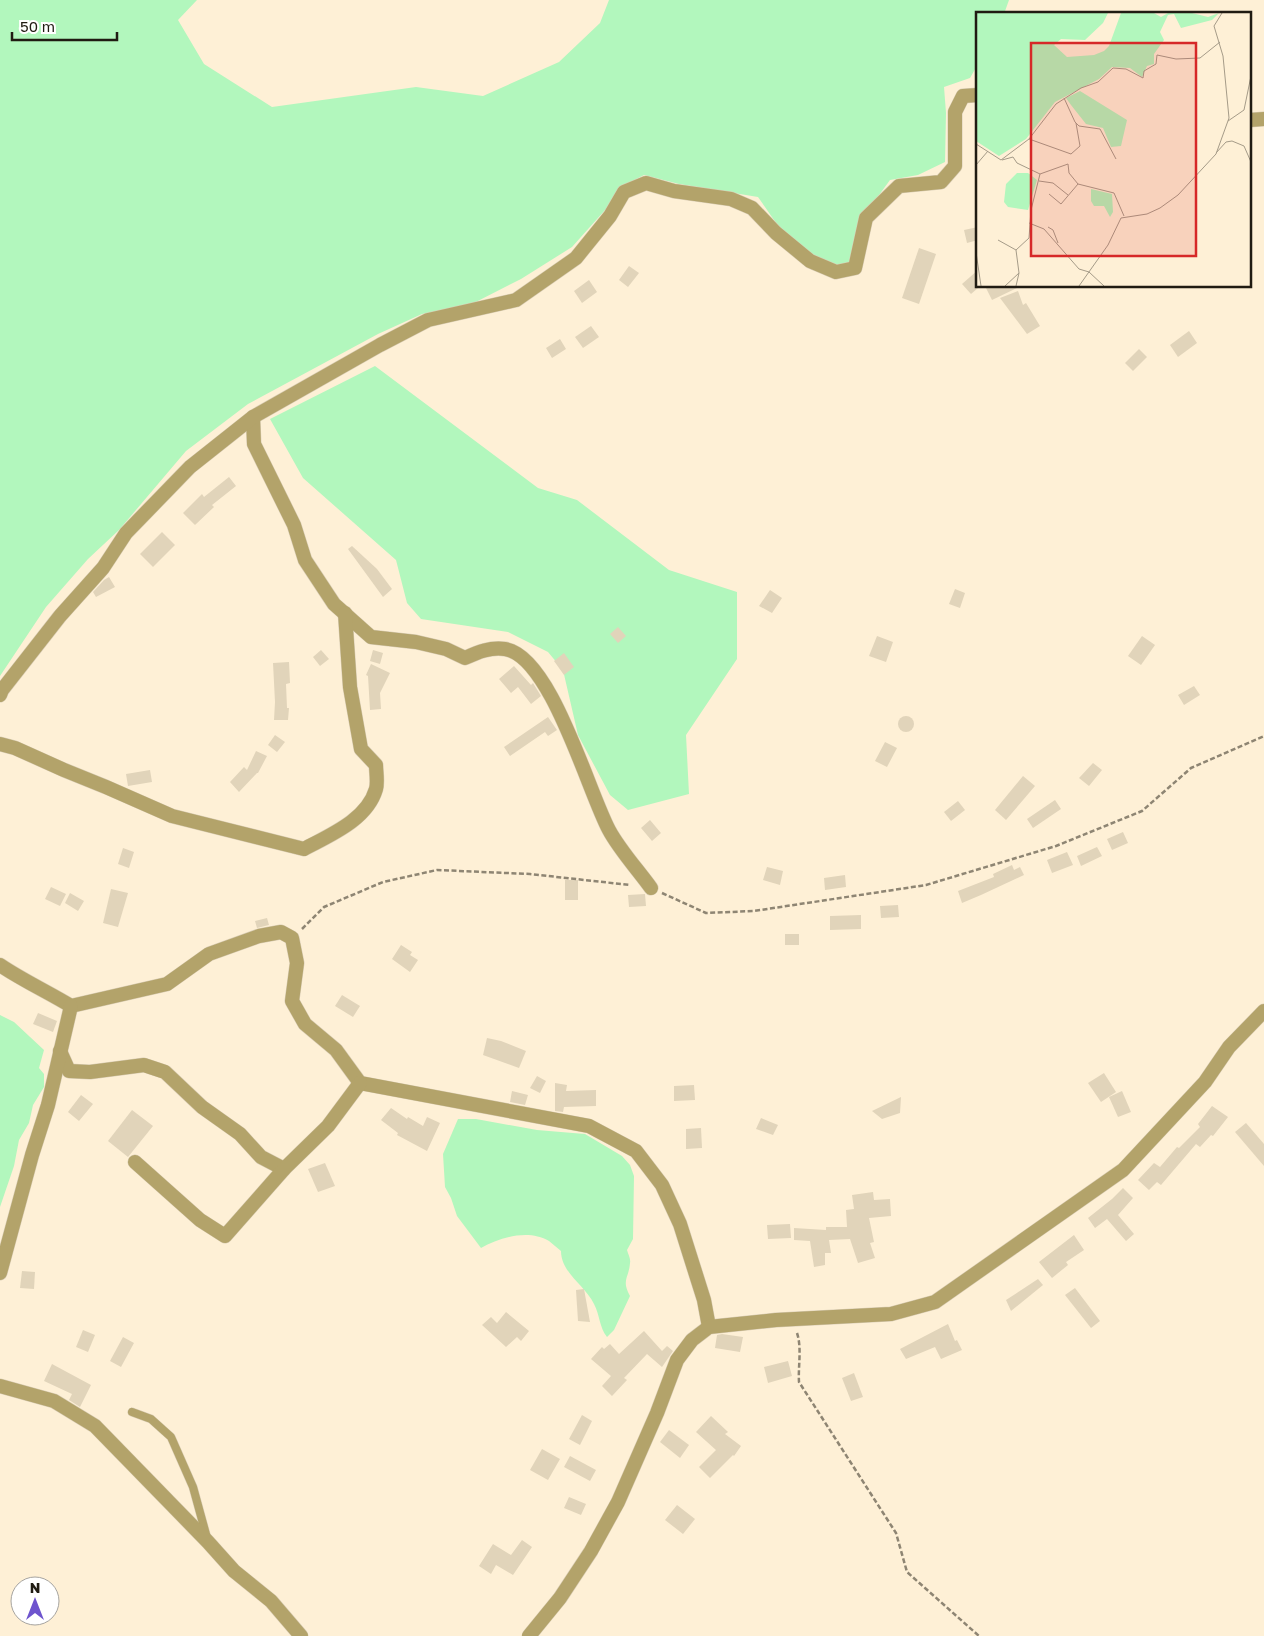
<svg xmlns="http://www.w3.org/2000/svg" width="1264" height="1636" viewBox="0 0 1264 1636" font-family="'Golos Text',sans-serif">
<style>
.green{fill:#b2f7bd}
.building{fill:#e1d4ba}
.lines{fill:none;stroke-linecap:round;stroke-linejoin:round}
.service-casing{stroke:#daceb7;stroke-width:9}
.minor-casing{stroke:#daceb7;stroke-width:15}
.tertiary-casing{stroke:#daceb7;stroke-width:15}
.path{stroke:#8e8573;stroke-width:2.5;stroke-dasharray:5 2.5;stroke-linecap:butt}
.service{stroke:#b3a36a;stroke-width:8}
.minor{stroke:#b3a36a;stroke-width:14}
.tertiary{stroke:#b3a36a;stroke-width:14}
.inset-road{fill:none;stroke:#a59b88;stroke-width:1}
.view{fill:#d62828;fill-opacity:0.15;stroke:#d62828;stroke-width:2.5}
.inset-edge{fill:none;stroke:#201b12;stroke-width:2.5}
</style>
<rect width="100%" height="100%" fill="#fef0d6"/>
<g class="green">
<polygon points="0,0 197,0 178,20 204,64 272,107 416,87 483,96 559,62 600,23 609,0 1009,0 1004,14 978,14 978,64 970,78 944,87 946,113 945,162 918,175 890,180 863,217 852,262 836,267 814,257 781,230 758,197 679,184 644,175 623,186 606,209 572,247 521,279 468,306 422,314 378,334 248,404 186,451 119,530 88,559 46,607 0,676"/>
<polygon points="375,366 538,488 577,500 669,570 737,592 737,659 686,735 689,794 628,810 610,795 578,735 563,670 548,652 508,632 421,619 407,603 396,560 303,478 270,419"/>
<polygon points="0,1015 14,1022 44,1050 39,1068 44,1074 44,1087 33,1105 29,1123 19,1140 14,1166 0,1207"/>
<path d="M 458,1119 L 476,1119 L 537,1130 L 585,1134 L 622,1156 L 630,1165 L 634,1176 L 633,1239 L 627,1250 C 628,1254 631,1259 630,1263 C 629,1278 621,1280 630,1296 L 614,1330 L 607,1337 C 599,1327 600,1315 594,1304 C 585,1285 561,1273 561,1251 C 557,1248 553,1244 549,1241 C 529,1229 500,1237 481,1248 L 457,1216 L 451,1198 L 445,1187 L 443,1154 Z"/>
</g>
<g class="building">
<polygon points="978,227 978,240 967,243 964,230"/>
<polygon points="919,248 936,254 919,304 902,298"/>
<polygon points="629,266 639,273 628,287 619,280"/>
<polygon points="978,270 978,288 971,294 962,284"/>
<polygon points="589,280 597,292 582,303 574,291"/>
<polygon points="985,286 1021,286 992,300"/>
<polygon points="1018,291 1023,305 1026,303 1040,326 1027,334 1000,298"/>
<polygon points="591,326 599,337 583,348 575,337"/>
<polygon points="1189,331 1197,343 1178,357 1170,345"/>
<polygon points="560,339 566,349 552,358 546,348"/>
<polygon points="1139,349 1147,357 1133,371 1125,363"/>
<polygon points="229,477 236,486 212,505 214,507 195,525 183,513 202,494 204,497"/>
<polygon points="162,532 175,545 153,567 140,554"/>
<polygon points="352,546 377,569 392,589 383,597 348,549"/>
<polygon points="109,577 115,587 96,597 93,592 104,580"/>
<polygon points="955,589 965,593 960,608 949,604"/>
<polygon points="770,590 782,598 772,613 759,606"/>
<polygon points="618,627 626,636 618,643 610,634"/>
<polygon points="877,636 893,642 886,662 869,656"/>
<polygon points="1142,636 1155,645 1141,665 1128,656"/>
<polygon points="321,650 329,659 320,666 313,657"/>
<polygon points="373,650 383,653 380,664 370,661"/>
<polygon points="564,653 574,667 564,675 554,661"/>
<polygon points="289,662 290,683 286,684 287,708 289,708 288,720 274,720 275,702 273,663"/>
<polygon points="371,664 390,673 380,693 381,709 370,710 368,676 366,675"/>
<polygon points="514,666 531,685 533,683 541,696 531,704 518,687 511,693 499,679"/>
<polygon points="1194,686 1200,695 1184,705 1178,695"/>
<circle cx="906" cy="724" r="8"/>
<polygon points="548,717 557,730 548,736 545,732 510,756 504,747"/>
<polygon points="275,735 285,742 277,752 268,745"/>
<polygon points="885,742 897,748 887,767 875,761"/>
<polygon points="256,751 267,756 258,773 257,773 239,792 230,782 244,767 247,770"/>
<polygon points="1093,763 1102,770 1089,786 1079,778"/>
<polygon points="150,770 152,782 128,786 126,774"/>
<polygon points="1023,776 1035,786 1006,820 995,810"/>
<polygon points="1055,800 1061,809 1033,828 1027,819"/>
<polygon points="958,801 965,810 951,821 944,812"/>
<polygon points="650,820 661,833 652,841 641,828"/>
<polygon points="1123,832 1128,843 1112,850 1107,839"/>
<polygon points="1097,847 1102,856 1081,866 1077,856"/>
<polygon points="123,848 134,852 129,868 118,864"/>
<polygon points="1067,852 1073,865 1052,873 1047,860"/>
<polygon points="1012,865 1014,870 1020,867 1024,875 981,895 962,903 958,891 994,877 993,874"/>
<polygon points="767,867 783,871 780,885 763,880"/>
<polygon points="845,875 846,887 825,890 824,878"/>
<rect x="565" y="880" width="13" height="20"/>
<polygon points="51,887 66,894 60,906 45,899"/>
<polygon points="111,889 128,893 118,927 103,923"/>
<polygon points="70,893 84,901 78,911 65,903"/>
<polygon points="628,895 645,894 646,906 629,907"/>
<polygon points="898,905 899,917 881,918 880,906"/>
<polygon points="861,915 861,929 830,930 830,916"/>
<polygon points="267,918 269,925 257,928 255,921"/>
<rect x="785" y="934" width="14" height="11"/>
<polygon points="401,945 412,952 410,955 418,960 410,972 392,959"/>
<polygon points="342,995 360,1006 353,1017 335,1006"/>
<polygon points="38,1013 57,1021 53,1032 33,1024"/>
<polygon points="487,1038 501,1041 526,1051 519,1068 483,1055"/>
<polygon points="1104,1073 1116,1092 1101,1102 1088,1083"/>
<polygon points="537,1076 546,1081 540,1093 530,1088"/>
<polygon points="555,1083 567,1085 566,1091 596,1090 596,1106 564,1107 563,1112 555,1111"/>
<polygon points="694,1085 695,1100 674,1101 674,1086"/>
<polygon points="512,1091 528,1095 525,1105 510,1102"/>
<polygon points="1122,1091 1131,1112 1118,1117 1109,1097"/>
<polygon points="81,1095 93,1104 79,1121 68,1112"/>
<polygon points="901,1097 900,1113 882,1119 872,1111"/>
<polygon points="1212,1106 1228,1117 1213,1136 1211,1135 1200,1147 1196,1144 1161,1185 1157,1182 1149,1190 1138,1180 1154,1163 1160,1167 1177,1147 1179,1148 1200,1127 1198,1124"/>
<polygon points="391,1108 407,1119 408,1117 423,1126 427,1117 440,1123 427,1151 397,1135 398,1133 381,1120"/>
<polygon points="132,1110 153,1126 128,1157 108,1141"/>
<polygon points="761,1118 778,1125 773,1135 756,1129"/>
<polygon points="1246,1123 1264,1144 1264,1166 1235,1132"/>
<polygon points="701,1128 702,1148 686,1149 686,1129"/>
<polygon points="325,1163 335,1186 318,1192 308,1169"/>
<polygon points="1123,1188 1133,1198 1118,1215 1134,1234 1126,1241 1107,1219 1095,1228 1088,1218 1112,1199"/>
<polygon points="873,1192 874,1200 890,1199 891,1216 869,1218 874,1242 870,1243 875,1258 858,1263 850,1239 829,1240 831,1253 825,1253 825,1265 814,1267 810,1241 794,1240 794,1228 826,1230 826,1227 847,1227 846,1210 854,1209 852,1195"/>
<polygon points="790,1224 791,1238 768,1239 767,1225"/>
<polygon points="1074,1235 1084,1250 1066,1262 1068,1265 1052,1278 1039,1262"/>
<polygon points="22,1271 35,1272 34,1289 20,1288"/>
<polygon points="1038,1279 1043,1285 1011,1311 1006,1300"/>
<polygon points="1075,1288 1100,1321 1091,1328 1065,1295"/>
<polygon points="584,1289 590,1322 578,1321 576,1290"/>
<polygon points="506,1312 529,1331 521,1341 517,1337 506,1347 482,1325 491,1317 497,1323"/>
<polygon points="948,1324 955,1341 957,1340 962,1350 941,1359 935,1347 906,1359 900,1349"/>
<polygon points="83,1330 95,1335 88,1352 76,1347"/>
<polygon points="644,1331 662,1351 667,1346 673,1351 662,1367 647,1354 624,1378 627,1380 612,1396 602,1386 611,1376 591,1359 602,1347 604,1349 610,1344 619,1354"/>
<polygon points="722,1334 743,1337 740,1352 715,1348 717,1335"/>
<polygon points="123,1337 134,1343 121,1367 110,1361"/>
<polygon points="788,1361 792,1376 768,1383 764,1367"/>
<polygon points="52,1364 91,1385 80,1407 69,1400 72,1394 44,1381"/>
<polygon points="854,1373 863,1397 851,1401 842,1378"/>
<polygon points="582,1415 592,1421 580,1445 569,1439"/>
<polygon points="711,1416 728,1432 725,1434 741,1446 734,1456 733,1455 710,1478 699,1467 716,1450 696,1432"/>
<polygon points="669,1430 689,1445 680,1458 660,1442"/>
<polygon points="542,1449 560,1459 548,1480 530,1470"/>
<polygon points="570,1456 596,1470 590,1481 564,1467"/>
<polygon points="569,1497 586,1504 581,1515 564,1508"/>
<polygon points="677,1505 695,1519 683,1534 665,1520"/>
<polygon points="522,1540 532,1547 513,1575 496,1565 491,1574 479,1566 493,1544 511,1555"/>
</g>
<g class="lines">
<g class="service-casing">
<polyline id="service" points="132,1412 151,1419 171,1437 193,1487 207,1538"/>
</g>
<g class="minor-casing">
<g id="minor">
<polyline points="1250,120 1264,119"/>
<path d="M 253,417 L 254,444 L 294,525 L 305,560 L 334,604 L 371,637 L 416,642 L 446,649 L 465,658 C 478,652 490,647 505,649 C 551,656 588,791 609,830 C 619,849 638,870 651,888"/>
<polyline points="0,695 2,690 60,616 103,568 126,533 190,467 253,417 380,345 428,320 516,300 576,258 610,216 624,192 646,183 674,191 731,199 752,208 776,233 810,261 836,272 855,268 866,218 899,186 941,182 955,166 955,112 963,96 978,95"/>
<path d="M 0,744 L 15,748 L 64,770 L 106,787 L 172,816 L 304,849 C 330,835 367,820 376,789 C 378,782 376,772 376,765 L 361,749 L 350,687 L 345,613"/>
<path d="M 0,965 C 22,980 48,992 71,1006 L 167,984 L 209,954 L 259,936 L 281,932 L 292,938 L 297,963 L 292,1001 L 305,1024 L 336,1050 L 360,1083 L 589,1126 L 636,1151 L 662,1185 L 680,1224 L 704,1300 L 709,1327"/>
<polyline points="60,1051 69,1071 90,1072 144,1065 165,1072 202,1107 240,1134 261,1157 284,1169"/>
<polyline points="135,1162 200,1220 225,1236 284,1169 328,1126 360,1083"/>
<polyline points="0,1273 32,1155 48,1105 71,1006"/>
<polyline points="0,1386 54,1401 95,1426 208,1542 234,1571 271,1601 301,1636"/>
</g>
</g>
<g class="tertiary-casing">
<polyline id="tertiary" points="529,1636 560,1598 591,1551 618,1502 657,1413 677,1360 692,1340 709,1327 776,1320 891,1314 935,1302 1123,1170 1205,1082 1229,1047 1264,1011"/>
</g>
<g class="path">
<polyline points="662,893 706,913 754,911 926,885 1056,846 1142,811 1191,768 1264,736"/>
<polyline points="302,929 324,907 383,882 437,870 530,874 630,885"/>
<path d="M 797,1333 C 802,1348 798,1366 799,1382 L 896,1533 L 907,1572 L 979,1636"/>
</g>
<use href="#service" class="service"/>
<use href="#minor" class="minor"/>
<use href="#tertiary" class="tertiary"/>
</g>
<g transform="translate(976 12)">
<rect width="275" height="275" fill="#fef0d6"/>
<path d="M 0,1 L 132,1 L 127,11 L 109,28 L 85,27 L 78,33 L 91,45 L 118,43 L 128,39 L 133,34 L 145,1 L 178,1 L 185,5 L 192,1 L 216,1 L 232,5 L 243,1 L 236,8 L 205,16 L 198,2 L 192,3 L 184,20 L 188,28 L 178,42 L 178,52 L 171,54 L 166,65 L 154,56 L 136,55 L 123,67 L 79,90 L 50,127 L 23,144 L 0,129 ZM 104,79 L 151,108 L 145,134 L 135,135 L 127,116 L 110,112 L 95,93 L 90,86 ZM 41,161 L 52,161 L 61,168 L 52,198 L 32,195 L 28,190 L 30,172 ZM 115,177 L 136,182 L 137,200 L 134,205 L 128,194 L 118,194 L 115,189 Z" fill="#b2f7bd"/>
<path class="inset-road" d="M 88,86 L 99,110 L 103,114 L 124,117 L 140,147M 252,109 L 268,98 L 275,64M 53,127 L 95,142 L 104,134 L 100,111M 0,132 L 25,148 L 53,127 L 80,92 L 105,76 L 122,70 L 137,56 L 150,57 L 167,66 L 168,59 L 180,52 L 181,43 L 200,47 L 224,46 L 244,30M 240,141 L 250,130 L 256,129 L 268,134 L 275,150M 26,148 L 37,145 L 41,151 L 64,162 L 92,152 L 93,161 L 102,172 L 138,181 L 148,204M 0,153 L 12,139M 63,169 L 77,171 L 92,183M 73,182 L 85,192 L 102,172M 53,211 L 68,217 L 103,257 L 113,260 L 128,274M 72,215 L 77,218 L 82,231M 22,228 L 40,238M 0,240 L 5,274M 43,261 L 40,238 L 53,226 L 55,198 L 64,162M 29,274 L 43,261 L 40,274M 103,274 L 132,233 L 145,206 L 171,202 L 184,196 L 202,183 L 240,142 L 253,106 L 247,44 L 238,14 L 246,1"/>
<path class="view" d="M 55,31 L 220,31 L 220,244 L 55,244 Z"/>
<rect width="275" height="275" class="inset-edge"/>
</g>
<g transform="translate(35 1601)"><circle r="24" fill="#ffffff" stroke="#a6a4a0"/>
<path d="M0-4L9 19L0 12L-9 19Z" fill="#6e54ce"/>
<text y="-8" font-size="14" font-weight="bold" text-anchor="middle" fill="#201b12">N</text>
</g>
<path d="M12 32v8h105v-8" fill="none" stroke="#201b12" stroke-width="2.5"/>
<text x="20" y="32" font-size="15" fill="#201b12" stroke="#ffffff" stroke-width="4" paint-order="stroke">50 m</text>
</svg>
